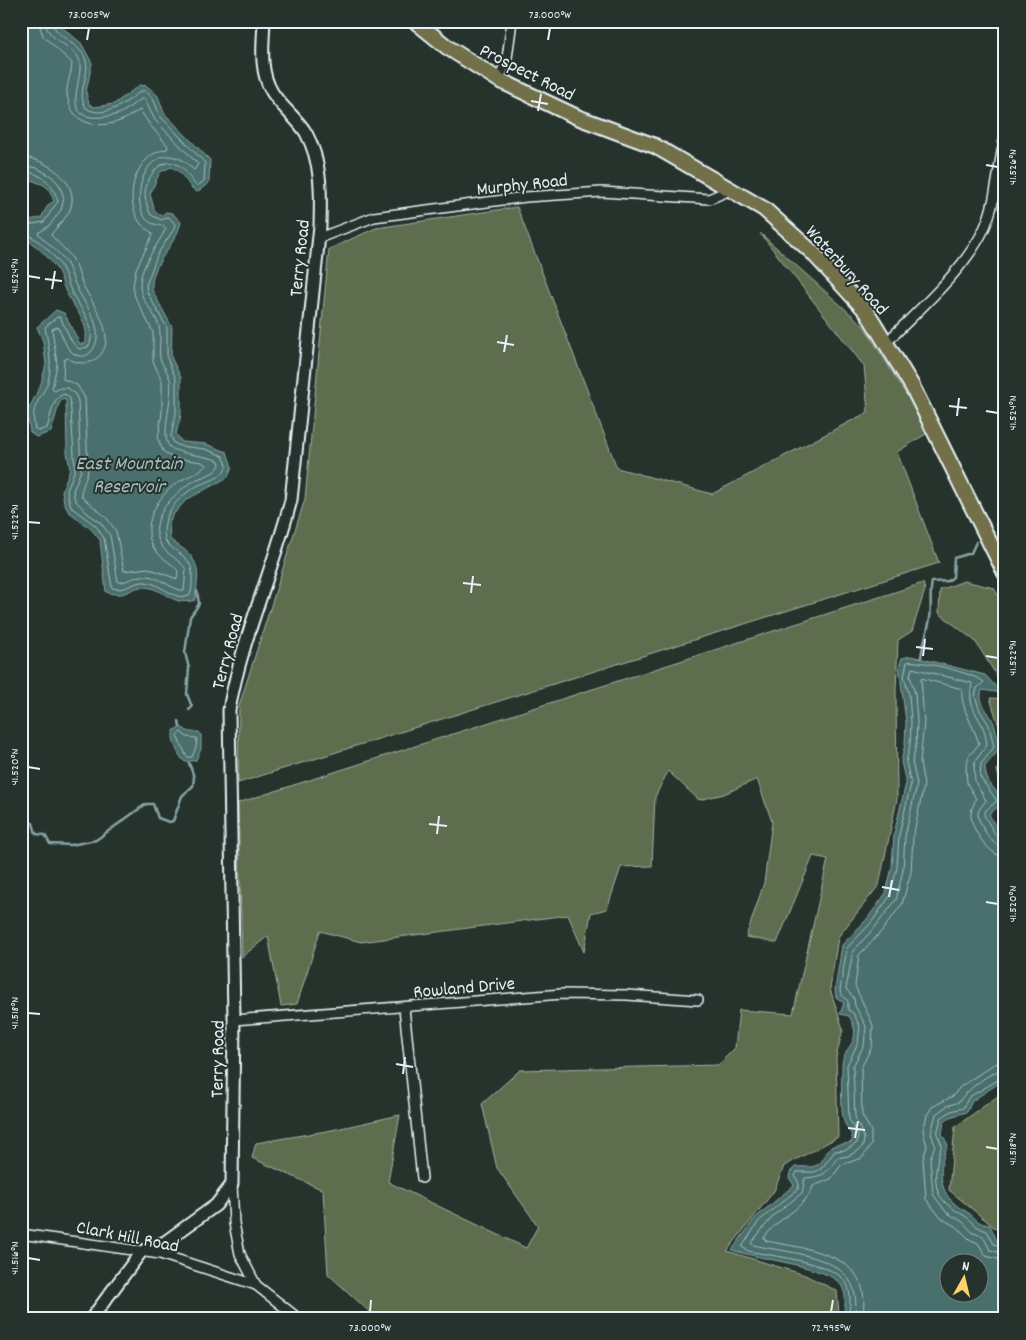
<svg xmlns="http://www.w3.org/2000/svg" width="1026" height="1340" viewBox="0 0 1026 1340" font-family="Dekko,sans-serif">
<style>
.green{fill:#5f6d4f;stroke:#a4afa4}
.water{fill:#4a6f6d;stroke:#89a3a5;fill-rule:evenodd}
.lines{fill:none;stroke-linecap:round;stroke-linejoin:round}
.shore{stroke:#a9bdc0;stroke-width:1}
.stream{stroke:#89a3a5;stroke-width:2.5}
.minor-casing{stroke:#e8f1f8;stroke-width:12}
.tertiary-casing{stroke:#e8f1f8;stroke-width:15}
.primary-casing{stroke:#e8f1f8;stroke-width:18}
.minor{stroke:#26332d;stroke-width:9}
.tertiary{stroke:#26332d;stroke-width:11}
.primary{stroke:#71704a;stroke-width:14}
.ticks{fill:none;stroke:#e8f1f8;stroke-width:2}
.labels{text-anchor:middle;stroke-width:4;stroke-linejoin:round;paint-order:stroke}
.street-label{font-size:19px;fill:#e8f1f8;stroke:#26332d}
.water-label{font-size:20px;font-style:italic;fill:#a9bdc0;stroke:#26332d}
.neatline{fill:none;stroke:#e8f1f8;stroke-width:2}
.ticks-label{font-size:12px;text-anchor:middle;fill:#e8f1f8}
</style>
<rect width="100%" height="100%" fill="#26332d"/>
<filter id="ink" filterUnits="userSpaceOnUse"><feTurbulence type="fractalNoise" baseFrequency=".02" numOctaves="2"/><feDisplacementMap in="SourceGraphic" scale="10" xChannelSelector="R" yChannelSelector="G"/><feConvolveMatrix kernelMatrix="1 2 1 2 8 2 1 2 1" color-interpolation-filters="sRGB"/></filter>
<g filter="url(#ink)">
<g class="green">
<polygon points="517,207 617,468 712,494 868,412 864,366 760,233 864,326 912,404 926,434 897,452 939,563 238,783 239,706 305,499 329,249 376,228"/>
<polygon points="964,581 994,588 1005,608 1005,689 975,641 939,613 940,590"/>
<polygon points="923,583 925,590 912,631 898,640 896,690 897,799 879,885 838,937 830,989 843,1029 836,1057 838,1137 784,1166 774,1191 727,1251 805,1275 837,1291 839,1314 835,1319 369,1319 372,1314 328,1274 323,1190 252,1158 256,1143 332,1130 400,1115 388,1182 526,1248 538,1226 497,1168 482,1104 520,1070 718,1065 735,1048 739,1010 793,1014 828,859 813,856 777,943 746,937 764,883 772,822 757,779 724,794 699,800 668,771 655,797 652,866 621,867 607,909 591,913 584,952 568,915 361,942 320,931 297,1004 281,1006 268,936 242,957 238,803"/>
<polygon points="990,698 1005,699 1005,746"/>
<polygon points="1005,750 1005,803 997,770"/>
<polygon points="1005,1091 1005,1236 949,1190 955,1127"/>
</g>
<g class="water">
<path d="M 21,21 L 55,21 L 81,43 L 92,63 L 86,92 L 89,104 L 94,107 L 114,104 L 140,85 L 147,86 L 158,96 L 164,113 L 210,160 L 209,183 L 197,192 C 186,186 185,172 171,167 L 160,172 L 150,194 L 155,212 L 162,215 L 166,212 L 172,213 L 181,222 C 176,246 150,263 152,290 L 172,327 L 171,357 L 181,378 L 181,415 L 176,434 L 182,442 L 206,444 L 227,452 L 232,467 L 228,477 L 186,500 L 172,516 L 169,523 L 170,539 C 176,545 184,548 189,554 C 202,568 197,583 195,600 C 171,607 165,588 144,587 C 129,587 127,599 106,592 L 100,540 L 92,530 L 68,511 L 64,503 L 62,491 L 70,469 L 67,452 L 66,401 L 63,398 L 59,404 L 51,432 L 36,437 L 30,432 L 27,413 L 41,384 L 46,364 L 43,341 L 37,327 L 56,310 L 64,313 L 80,344 L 84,344 C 93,326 72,306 65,290 C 62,283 61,275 56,268 C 48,257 35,242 21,238 L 21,221 L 41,218 L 48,205 L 54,201 L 49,189 L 44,185 L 21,176 Z"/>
<path d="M 911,656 L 985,675 L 1002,693 L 982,690 C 977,704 991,713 994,724 C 997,732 998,741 1000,749 L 985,766 C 985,786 997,787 1003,803 L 989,814 C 997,831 1006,837 1005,858 C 1004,867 999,880 1005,888 L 1005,1079 L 972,1101 L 967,1112 L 953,1116 L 944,1121 L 942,1134 L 948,1145 C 939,1163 937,1189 954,1203 C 958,1208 965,1210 970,1214 C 978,1221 979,1224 990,1225 L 997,1241 L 1005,1243 L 1005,1319 L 842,1319 C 845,1307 848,1296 841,1285 C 829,1266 756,1259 732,1250 L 755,1218 L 794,1185 L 789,1178 L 790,1172 L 795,1167 C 801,1166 810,1168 815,1166 C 825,1163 824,1150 833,1146 C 839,1143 846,1145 852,1142 C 854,1133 846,1129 844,1121 C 840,1108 842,1080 842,1066 C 842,1046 865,1043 849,1016 L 840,1014 L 844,1003 L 836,997 L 835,990 L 842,945 L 867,919 L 886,893 L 892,867 L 894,834 L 906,783 L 901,762 L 905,744 L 906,722 L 899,667 L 902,658 ZM 948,1262 L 978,1262 L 978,1292 L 948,1292 Z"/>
<path d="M 181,727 L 189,732 L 199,732 L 201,735 L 201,749 L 196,760 L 185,762 C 178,756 170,738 174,730 Z"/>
</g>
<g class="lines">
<g class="shore">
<path d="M 21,157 C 44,158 79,180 71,207 C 68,217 57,226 51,235 C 58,243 66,250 72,258 C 77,265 79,275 82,283 C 91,303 122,339 96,359 C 87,366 76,363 67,358 L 64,360 L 63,379 L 77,385 L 85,398 L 88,471 L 81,492 L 82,497 L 106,517 L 116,531 L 124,571 L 148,568 L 177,579 L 178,571 C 172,563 162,559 155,550 C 139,528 157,496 177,483 C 185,477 201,472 206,465 L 202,462 L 172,458 L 163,451 L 158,439 L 162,412 L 162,381 L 153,361 L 153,332 L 135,297 L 133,286 L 136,269 L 153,234 C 149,230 142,227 139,221 C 123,195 136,154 167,149 L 168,146 L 150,125 L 140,110 C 133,113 127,119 120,121 C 95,130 70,123 67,94 C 66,84 72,73 72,63 L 43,36 L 38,21"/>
<path d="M 21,165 L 37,168 L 51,176 L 59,184 L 64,198 L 61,210 L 49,226 L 38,233 C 47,244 60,252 67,264 C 71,271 72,279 76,286 C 83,302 94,313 97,331 C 99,344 89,364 73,353 C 65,348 63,335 58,327 L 52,329 L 57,364 L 52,389 L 54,391 L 61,388 L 68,388 L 75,394 L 78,401 L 81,470 L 73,491 L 75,500 L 87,513 L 100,522 L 110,535 L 118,582 C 128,583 136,574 148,576 C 161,578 171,589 184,591 L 186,569 C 179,559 167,555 161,545 C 146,520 173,494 192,482 C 201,476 217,475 220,464 L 219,461 C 206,455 175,454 169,446 C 160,434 174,397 170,379 C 168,371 162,366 160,358 C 158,345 163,333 157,321 C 151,308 139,298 140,283 C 142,262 158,246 166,228 C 161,224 152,226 146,219 C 130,199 145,148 175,157 C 184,159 188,165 194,170 L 198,164 L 155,120 L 144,98 C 134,101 126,113 115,115 C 49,129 89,76 78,57 C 69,44 46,39 45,21"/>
<path d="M 21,171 C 42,173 52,182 58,201 L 44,222 L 21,226"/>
<path d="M 21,233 C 36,235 55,255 62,268 C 67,276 68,285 72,293 C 80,308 99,329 88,347 L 79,349 L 72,342 L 60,317 L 57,317 L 45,327 C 48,343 52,360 49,377 C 44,400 29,401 35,429 L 38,431 L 47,428 C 51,417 52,396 65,394 L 70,398 L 75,469 L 67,491 L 69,501 L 72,508 L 96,526 L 104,538 L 112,588 C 126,592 133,581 145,582 C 161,583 174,601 189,596 C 192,591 192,587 192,580 C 194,557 180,557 166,542 C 158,518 177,497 197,486 C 209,480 222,480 227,465 L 223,456 L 205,449 L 180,446 L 174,443 L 171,436 L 176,414 L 176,379 L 167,358 L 167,328 L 147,292 L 146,285 L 158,253 L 174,229 L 175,224 L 169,217 L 161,220 L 151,215 C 148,210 146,203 145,196 C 144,182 159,156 176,164 C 187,168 189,180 197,186 L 204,181 L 205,163 L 160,116 L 153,98 L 145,91 L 141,91 C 127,102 104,120 86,108 C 75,91 92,75 85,58 C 79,43 54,37 52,21"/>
<polygon points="181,732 187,737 197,738 196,747 192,757 187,757 177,736"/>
<polyline points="1005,1062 994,1064 960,1087 953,1096 932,1107 927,1115 923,1131 927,1146 923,1159 926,1199 941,1218 958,1228 969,1239 978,1243 986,1256 1005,1261"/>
<path d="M 1005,1069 C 992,1070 965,1091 959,1102 L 947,1106 L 936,1114 L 931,1133 L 935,1145 L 930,1159 L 933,1194 L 946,1212 L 963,1222 L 973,1233 L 983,1236 L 990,1250 L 1005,1254"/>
<path d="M 1005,1076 L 969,1097 L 963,1108 L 951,1111 L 941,1118 L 937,1134 L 942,1145 C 937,1158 933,1178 938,1192 C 943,1204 955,1210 965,1216 C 975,1223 974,1227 987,1231 L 994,1244 L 1005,1247"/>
<path d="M 848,1319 C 850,1306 852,1296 847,1284 C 836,1262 771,1256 748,1251 L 742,1247 L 759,1221 L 798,1189 L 799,1184 L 795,1176 L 797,1172 L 815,1172 L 822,1168 L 835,1151 L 846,1150 L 857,1143 L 858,1135 L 849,1119 L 847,1065 L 858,1043 L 860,1026 L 853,1013 L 848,1010 L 848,1001 L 841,994 L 840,990 L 847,948 L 871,923 L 890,896 L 897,868 L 899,835 L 911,784 L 906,762 L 910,745 L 911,722 L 909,694 L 904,677 L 907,662 C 918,659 975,674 984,682 L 977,688 L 975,696 L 980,711 L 989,725 L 994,747 L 981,764 L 980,777 L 997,801 L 986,810 L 984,815 L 999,841 L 1005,843"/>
<path d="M 854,1319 C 868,1255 798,1255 753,1245 L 751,1243 L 774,1215 L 802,1193 L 805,1178 C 825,1176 826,1174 837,1158 L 848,1156 L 858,1151 L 863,1146 L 864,1138 L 855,1117 L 853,1066 L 864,1045 L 866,1026 L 855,1006 L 854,998 L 846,989 L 853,951 L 875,927 L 896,900 L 903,870 L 905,836 L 917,784 L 912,762 L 916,745 L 917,722 L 915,694 L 910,676 L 912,668 L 972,683 C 968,703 973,708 982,725 C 985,731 986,739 987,745 L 976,760 L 974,766 L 975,782 L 986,800 C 984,804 979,808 978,813 C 977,823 995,849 1005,850"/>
<path d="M 862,1319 C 876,1254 812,1250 766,1241 L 764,1238 C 777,1217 805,1210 813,1186 L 831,1179 L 841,1165 L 862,1158 L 871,1145 L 871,1131 L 862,1115 L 861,1068 L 872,1046 L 873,1025 L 855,986 L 859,955 L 881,932 L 902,904 L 911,872 L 913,837 L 924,785 L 920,762 L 924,722 L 921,678 L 962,689 C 960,709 974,725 979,744 L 969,756 L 966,766 L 967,783 L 976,799 C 974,804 971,808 971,814 C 970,828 990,857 1005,857"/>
</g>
<g class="stream">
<polyline points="996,525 1005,517"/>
<path d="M 921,658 C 922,644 928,632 930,618 C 932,606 929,595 932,582 L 948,581 L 953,577 L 954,558 L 971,553 L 976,542"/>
<polyline points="189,710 192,707 187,694 189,668 185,653 190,617 199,604 197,591"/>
<polyline points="179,721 180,727"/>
<polyline points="21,822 33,823 36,834 45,835 50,844 71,845 96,840 146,804 153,804 158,818 169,822 173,821 182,796 193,786 194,777 189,763"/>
</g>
<g class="minor-casing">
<g id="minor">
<polyline points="499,80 507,58 512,21"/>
<polyline points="319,238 374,217 526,197 602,192 709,199 730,190"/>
<path d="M 886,343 C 918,310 964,271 984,229 C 997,201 998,166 1005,136"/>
<polyline points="404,1008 422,1178"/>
<polyline points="234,1020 562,994 627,995 698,1000"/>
<polyline points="232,1184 234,1223 240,1254 256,1285"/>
<polyline points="21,1234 160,1254 256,1285 299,1319"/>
</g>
</g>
<g class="tertiary-casing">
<path id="tertiary" d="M 91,1319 L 141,1252 L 165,1242 L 216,1205 L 232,1184 L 234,1020 L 229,710 C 242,637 273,571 291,500 L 320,226 C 321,195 322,162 306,133 C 297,118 281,107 272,92 C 259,71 263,45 264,21"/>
</g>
<g class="primary-casing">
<polyline id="primary" points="415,21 447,47 499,80 577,117 655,146 764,209 812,252 867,312 912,386 1005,573"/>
</g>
<use href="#minor" class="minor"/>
<use href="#tertiary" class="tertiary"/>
<use href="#primary" class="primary"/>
</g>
</g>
<path class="ticks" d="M 87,40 L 89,28M 548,40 L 550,28M 531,101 L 548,104M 538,111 L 541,94M 986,165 L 998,167M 28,276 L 40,278M 45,279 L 62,281M 52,289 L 55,271M 497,342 L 514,345M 504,352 L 507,335M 949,406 L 967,408M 986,411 L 998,413M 957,416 L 959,398M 28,522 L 40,523M 463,583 L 481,585M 471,593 L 473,576M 916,647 L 933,649M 923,656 L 925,639M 986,656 L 998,658M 28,767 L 40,769M 429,824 L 447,826M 437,834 L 439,816M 882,887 L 899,890M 889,897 L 892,880M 986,902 L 998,904M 28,1013 L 40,1014M 396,1064 L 413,1067M 403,1074 L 405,1057M 848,1128 L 865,1130M 855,1138 L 858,1121M 986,1147 L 998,1149M 28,1258 L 40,1260M 370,1312 L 371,1300M 831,1312 L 833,1300"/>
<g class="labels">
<g class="street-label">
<text transform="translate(528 71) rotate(27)" y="7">Prospect Road</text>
<text transform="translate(522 183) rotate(-6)" y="7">Murphy Road</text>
<text transform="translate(298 258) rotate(-84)" y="7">Terry Road</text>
<text transform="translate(848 269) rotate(48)" y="7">Waterbury Road</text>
<text transform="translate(226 651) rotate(-75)" y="7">Terry Road</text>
<text transform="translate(464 986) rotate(-5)" y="7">Rowland Drive</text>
<text transform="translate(216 1059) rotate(-89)" y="7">Terry Road</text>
<text transform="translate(128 1235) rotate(11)" y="7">Clark Hill Road</text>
</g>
<g class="water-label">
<text x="129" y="469">East Mountain<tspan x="129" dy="23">Reservoir</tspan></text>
</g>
</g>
<rect width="1026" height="1340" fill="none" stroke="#26332d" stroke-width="55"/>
<g transform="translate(964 1278) rotate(8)"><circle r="24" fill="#26332d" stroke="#747f7e"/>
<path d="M0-4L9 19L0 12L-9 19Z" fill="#ffd166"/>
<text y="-8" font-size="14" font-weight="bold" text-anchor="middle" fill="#e8f1f8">N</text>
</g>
<rect x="28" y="28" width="970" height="1284" class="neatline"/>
<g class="ticks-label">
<text x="89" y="18">73.005°W</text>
<text x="550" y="18">73.000°W</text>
<text transform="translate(1012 167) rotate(-90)" y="4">41.526°N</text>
<text transform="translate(14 276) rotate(-90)" y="4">41.524°N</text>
<text transform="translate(1012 413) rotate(-90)" y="4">41.524°N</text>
<text transform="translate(14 522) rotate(-90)" y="4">41.522°N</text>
<text transform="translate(1012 658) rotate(-90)" y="4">41.522°N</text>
<text transform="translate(14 767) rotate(-90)" y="4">41.520°N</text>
<text transform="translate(1012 904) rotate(-90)" y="4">41.520°N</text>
<text transform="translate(14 1013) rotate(-90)" y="4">41.518°N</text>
<text transform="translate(1012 1149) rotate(-90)" y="4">41.518°N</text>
<text transform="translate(14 1258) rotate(-90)" y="4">41.516°N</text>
<text x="370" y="1331">73.000°W</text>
<text x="831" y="1331">72.995°W</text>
</g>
</svg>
